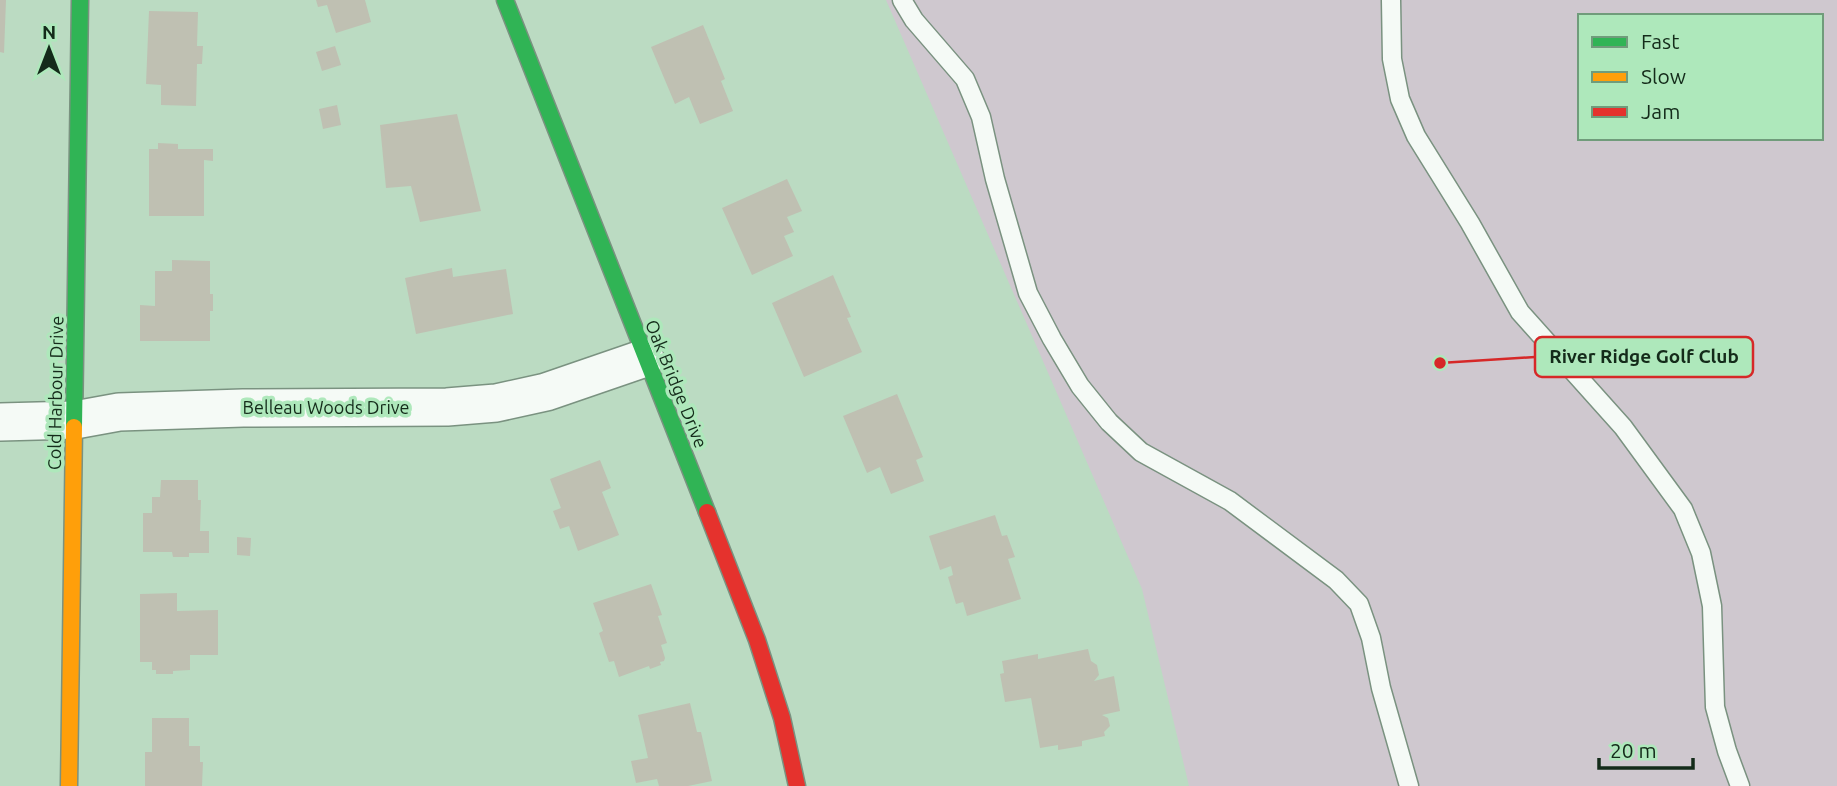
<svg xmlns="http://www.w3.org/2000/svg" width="1837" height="786" viewBox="0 0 1837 786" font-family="Ubuntu,sans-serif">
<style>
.green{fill:#cfc8cf;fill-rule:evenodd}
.building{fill:#bfc0b2}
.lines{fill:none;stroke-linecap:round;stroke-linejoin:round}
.lane-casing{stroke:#7a9280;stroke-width:21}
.street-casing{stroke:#7a9280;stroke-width:40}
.fast-casing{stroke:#7a9280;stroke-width:19}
.slow-casing{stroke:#7a9280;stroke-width:19}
.jam-casing{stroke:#7a9280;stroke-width:19}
.lane{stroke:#f5faf6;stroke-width:18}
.street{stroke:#f5faf6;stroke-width:37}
.fast{stroke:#30b455;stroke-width:16}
.slow{stroke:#ff9f0a;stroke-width:16}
.jam{stroke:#e5322d;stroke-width:16}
.labels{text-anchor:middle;stroke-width:7;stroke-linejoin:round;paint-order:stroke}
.street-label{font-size:18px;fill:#142b1a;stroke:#aee8bb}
.leader{fill:none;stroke:#d62828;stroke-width:2.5}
.callout-dot{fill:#d62828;stroke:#aee8bb;stroke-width:2.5}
.callout{fill:#aee8bb;stroke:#d62828;stroke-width:2.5}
.callout-label{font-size:19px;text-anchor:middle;font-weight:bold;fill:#142b1a}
</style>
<rect width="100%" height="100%" fill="#bbdbc2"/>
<path class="green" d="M 886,0 L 1837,0 L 1837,786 L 1189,786 L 1142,589 ZM 1580,16 L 1821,16 L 1821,138 L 1580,138 Z"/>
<g class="building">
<polygon points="0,0 6,0 4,53 0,52"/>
<polygon points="316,0 365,0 371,22 336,33 327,5 318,7"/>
<polygon points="149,11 198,12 197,46 203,46 202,64 197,64 196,106 161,105 161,85 146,84"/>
<polygon points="703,25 725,79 721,81 733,111 700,124 689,97 675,104 651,47"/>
<polygon points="335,46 341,65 322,71 316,52"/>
<polygon points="337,105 341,125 323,129 319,109"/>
<polygon points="457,114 481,211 420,222 411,186 386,188 380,125"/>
<polygon points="158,143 178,144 178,149 213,149 213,161 204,160 204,216 149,216 149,149 158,149"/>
<polygon points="787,179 802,211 787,217 794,232 784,236 793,256 752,275 722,208"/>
<polygon points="172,260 210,261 210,294 213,294 213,311 210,311 210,341 140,341 140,305 155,306 155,271 172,271"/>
<polygon points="452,268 453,277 506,269 513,314 416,334 405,278"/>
<polygon points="833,275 851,317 847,318 862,352 804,377 772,303"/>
<polygon points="897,394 923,457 916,460 924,481 891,494 880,467 867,473 843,416"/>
<polygon points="600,460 611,488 602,492 619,535 578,551 569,526 560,529 553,511 561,508 550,479"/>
<polygon points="161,480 198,480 198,500 201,500 200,531 209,531 209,553 189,553 189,557 173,557 172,552 143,552 143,513 152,513 152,497 160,497"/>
<polygon points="995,515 1002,536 1007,535 1015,557 1008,559 1021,599 967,616 963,602 956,604 948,577 953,575 951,566 940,570 929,536"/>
<polygon points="237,537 251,538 250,556 237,555"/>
<polygon points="651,584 662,615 658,616 667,643 661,645 665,658 664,661 660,662 661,665 650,669 649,666 619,677 614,661 609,662 599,633 603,631 593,603"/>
<polygon points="177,593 177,611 218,610 218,655 190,655 190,670 173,671 173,674 156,674 156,670 152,670 152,662 140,662 140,594"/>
<polygon points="1088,649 1091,661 1097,665 1099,675 1094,681 1114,676 1120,711 1102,715 1108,718 1110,726 1104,732 1105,736 1082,741 1082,746 1058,750 1058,745 1040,748 1031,698 1005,702 1000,674 1004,673 1002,661 1038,654 1038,659"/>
<polygon points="690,703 697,732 701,732 712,781 688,786 659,786 657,779 636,783 631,761 648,758 638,715"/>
<polygon points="152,718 189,718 189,746 200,746 200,762 203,762 202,786 145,786 145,752 152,752"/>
</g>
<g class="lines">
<g class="lane-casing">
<g id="lane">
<polyline points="902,0 914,20 965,79 981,117 995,179 1028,293 1052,339 1080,386 1109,422 1141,452 1230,501 1336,580 1359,604 1371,638 1381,688 1409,786"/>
<polyline points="1391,0 1392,59 1400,99 1416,136 1470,223 1520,312 1623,427 1683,509 1701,553 1712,606 1715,707 1727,751 1740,786"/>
</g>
</g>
<g class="street-casing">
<polyline id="street" points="0,422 75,420 119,412 243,408 447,407 496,403 546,392 645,358"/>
</g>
<g class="fast-casing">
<g id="fast">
<polyline points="505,0 707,512"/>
<polyline points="74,427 80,0"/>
</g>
</g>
<g class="slow-casing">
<polyline id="slow" points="69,786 74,427"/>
</g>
<g class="jam-casing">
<polyline id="jam" points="707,512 757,640 782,718 797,786"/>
</g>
<use href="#lane" class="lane"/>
<use href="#street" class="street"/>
<use href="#fast" class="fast"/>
<use href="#slow" class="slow"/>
<use href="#jam" class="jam"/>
</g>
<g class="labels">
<g class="street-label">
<text transform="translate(676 384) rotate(68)" y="6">Oak Bridge Drive</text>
<text transform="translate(56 393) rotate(-89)" y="6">Cold Harbour Drive</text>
<text x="326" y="414">Belleau Woods Drive</text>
</g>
</g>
<path class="leader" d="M1440 363L1535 357"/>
<circle class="callout-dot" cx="1440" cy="363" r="7"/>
<rect class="callout" x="1535" y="337" width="218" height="40" rx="7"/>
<g class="callout-label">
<text x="1644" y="363">River Ridge Golf Club</text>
</g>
<rect x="1578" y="14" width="245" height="126" fill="#aee8bb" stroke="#709c7b" stroke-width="2"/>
<rect x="1592" y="37" width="35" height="10" fill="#30b455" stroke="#709c7b" stroke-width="2"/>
<text x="1641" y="49" font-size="21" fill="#142b1a">Fast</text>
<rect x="1592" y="72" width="35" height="10" fill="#ff9f0a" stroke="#709c7b" stroke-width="2"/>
<text x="1641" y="84" font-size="21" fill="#142b1a">Slow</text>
<rect x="1592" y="107" width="35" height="10" fill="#e5322d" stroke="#709c7b" stroke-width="2"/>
<text x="1641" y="119" font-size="21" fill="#142b1a">Jam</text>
<g transform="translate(49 49)" stroke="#aee8bb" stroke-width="5" paint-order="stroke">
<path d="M0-5L12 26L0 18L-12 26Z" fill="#142b1a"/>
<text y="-10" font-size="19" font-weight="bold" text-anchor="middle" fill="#142b1a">N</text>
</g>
<path d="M1599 758v10h94v-10" fill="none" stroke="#142b1a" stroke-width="3.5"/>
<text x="1610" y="758" font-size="21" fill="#142b1a" stroke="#aee8bb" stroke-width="5" paint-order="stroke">20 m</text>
</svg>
